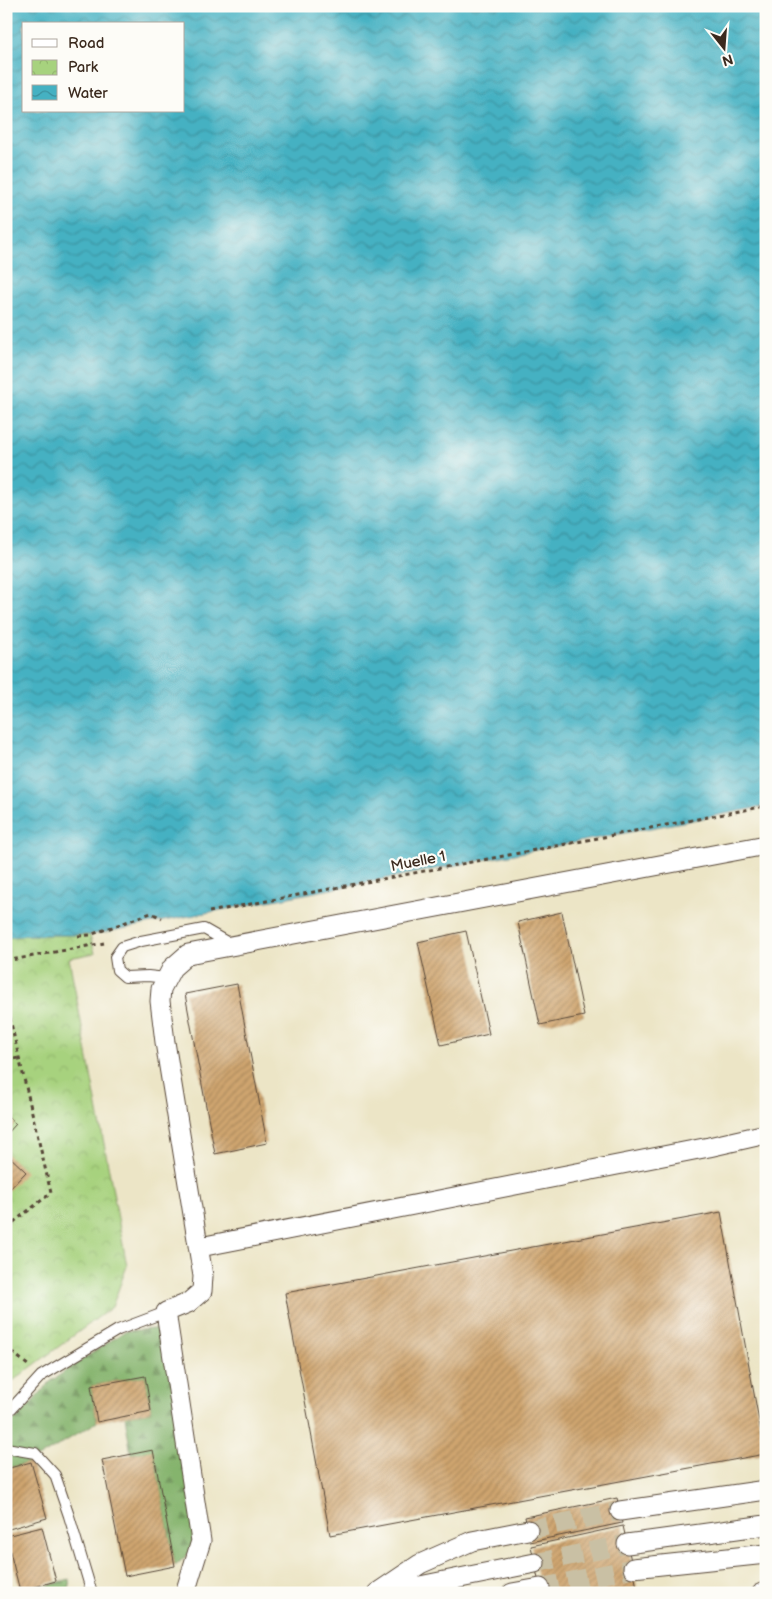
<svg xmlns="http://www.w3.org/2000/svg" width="772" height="1599" viewBox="0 0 772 1599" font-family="'Balsamiq Sans',sans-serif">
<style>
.forest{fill:url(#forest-firs);stroke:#606f46}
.park{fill:url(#park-crowns);stroke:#717e4e}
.water{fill:url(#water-waves);stroke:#406e70;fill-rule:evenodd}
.building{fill:url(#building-hatch)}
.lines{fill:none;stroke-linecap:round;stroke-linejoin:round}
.street-tunnel{stroke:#c9c0a4;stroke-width:19;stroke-dasharray:19 9;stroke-linecap:butt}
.lane-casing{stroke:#564637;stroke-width:12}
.street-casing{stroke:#564637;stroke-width:21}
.path{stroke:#564637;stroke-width:3;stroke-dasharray:4 4;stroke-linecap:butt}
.lane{stroke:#fff;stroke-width:10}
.street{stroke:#fff;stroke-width:19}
.labels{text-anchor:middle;stroke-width:4.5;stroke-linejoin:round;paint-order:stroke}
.street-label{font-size:15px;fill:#3b2a1e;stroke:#fdfcf7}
</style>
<defs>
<pattern id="forest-firs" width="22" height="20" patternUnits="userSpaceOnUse" patternTransform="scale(1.25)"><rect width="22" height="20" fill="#85b46d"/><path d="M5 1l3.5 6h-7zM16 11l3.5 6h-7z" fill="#6e9359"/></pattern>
<pattern id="park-crowns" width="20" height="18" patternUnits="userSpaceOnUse" patternTransform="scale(1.25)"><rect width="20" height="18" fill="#a7d27e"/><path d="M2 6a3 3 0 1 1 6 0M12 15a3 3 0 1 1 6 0" fill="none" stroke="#91b46c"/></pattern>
<pattern id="water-waves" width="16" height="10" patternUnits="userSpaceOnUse" patternTransform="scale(1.25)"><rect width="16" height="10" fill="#45b1c2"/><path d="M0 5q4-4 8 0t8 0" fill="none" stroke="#3b909d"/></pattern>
<pattern id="building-hatch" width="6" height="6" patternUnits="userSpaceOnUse" patternTransform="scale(1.25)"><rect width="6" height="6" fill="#cfa56f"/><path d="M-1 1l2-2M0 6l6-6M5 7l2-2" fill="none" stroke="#a9875b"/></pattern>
</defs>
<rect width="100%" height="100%" fill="#fdfcf7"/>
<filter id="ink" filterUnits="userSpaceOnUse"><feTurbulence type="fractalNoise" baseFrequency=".02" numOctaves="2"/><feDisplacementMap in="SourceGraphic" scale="10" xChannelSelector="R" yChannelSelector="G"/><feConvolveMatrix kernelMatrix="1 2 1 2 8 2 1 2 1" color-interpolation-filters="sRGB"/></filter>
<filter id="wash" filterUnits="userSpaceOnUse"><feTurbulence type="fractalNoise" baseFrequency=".0096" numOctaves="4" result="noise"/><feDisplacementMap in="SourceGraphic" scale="20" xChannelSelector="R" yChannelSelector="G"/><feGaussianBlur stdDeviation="1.12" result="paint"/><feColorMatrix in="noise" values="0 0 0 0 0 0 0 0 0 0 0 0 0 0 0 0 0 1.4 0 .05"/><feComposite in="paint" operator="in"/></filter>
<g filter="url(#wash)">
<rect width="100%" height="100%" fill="#ece5c6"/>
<g class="forest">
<polygon points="166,1328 206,1538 175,1566 153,1451 131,1454 125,1416 151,1411 145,1376 91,1386 97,1422 31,1462 6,1469 6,1424 18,1418 51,1381 125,1331"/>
<polygon points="69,1579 70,1593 26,1593"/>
</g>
<polygon class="park" points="26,935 90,935 95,953 69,958 127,1266 112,1307 6,1386 6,938"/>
<path class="water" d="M 6,6 L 766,6 L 766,806 L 90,935 L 26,935 L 6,938 ZM 24,24 L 184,24 L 184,111 L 24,111 Z"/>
<g id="blocks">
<g class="building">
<polygon points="562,912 584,1016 540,1025 518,922"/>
<polygon points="466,931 489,1034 441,1045 418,942"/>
<polygon points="237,984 267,1143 215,1154 185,994"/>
<polygon points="6,1115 16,1124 6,1135"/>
<polygon points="6,1153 26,1172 6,1193"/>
<polygon points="721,1212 765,1454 330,1535 285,1293"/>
<polygon points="145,1376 151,1411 97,1422 91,1386"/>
<polygon points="153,1450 175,1566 125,1576 102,1460"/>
<polygon points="31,1462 47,1518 9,1529 6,1520 6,1469"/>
<polygon points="617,1498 622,1523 530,1542 525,1517"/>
<polygon points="623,1526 637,1587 613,1593 541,1593 531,1546"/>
<polygon points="42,1527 56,1581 20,1591 6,1536"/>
</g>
</g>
</g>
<g filter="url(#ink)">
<use href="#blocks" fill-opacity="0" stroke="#564637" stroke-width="1"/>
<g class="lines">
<g class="street-tunnel">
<polyline points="528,1530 620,1511"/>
<polyline points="535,1563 627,1544"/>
<polyline points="540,1588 633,1568"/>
</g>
<g class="lane-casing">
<g id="lane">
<polyline points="166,978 148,976 125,977 117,970 115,957 122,947 141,941 204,929 232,945"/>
<polyline points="6,1411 11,1409 41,1376 118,1330 166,1312"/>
<polyline points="6,1448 35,1453 55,1475 69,1516 92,1593"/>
</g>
</g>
<g class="street-casing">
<g id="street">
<polyline points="200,1247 709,1147 766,1134"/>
<polyline points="620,1511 766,1490"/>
<polyline points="627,1544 766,1525"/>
<polyline points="633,1568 766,1554"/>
<polyline points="185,1593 201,1541 166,1312 188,1303 202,1291 203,1276 165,1042 160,1001 161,989 172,968 188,954 766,845"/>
<polyline points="377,1593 420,1564 472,1541 528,1530"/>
<polyline points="385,1593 535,1563"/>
<polyline points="512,1593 540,1588"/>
<polyline points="762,1593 766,1592"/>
</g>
</g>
<g class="path">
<polyline points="209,912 766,806"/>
<polyline points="78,936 90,935 151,913 162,918"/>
<polyline points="6,961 104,943"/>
<polyline points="6,1002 51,1193 6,1228"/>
<polyline points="6,1060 20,1058"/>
<polyline points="6,1347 29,1366"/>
</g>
<use href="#lane" class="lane"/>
<use href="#street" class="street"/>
</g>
</g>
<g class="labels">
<g class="street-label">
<text transform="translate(418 861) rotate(-11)" y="5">Muelle 1</text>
</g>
</g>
<rect width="772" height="1599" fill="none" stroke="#fdfcf7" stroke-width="25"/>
<rect x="22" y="22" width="162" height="90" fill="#fdfcf7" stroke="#afa8a0"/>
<rect x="32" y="39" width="25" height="8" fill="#ffffff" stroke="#afa8a0"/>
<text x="68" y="48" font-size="15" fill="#3b2a1e">Road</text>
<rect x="32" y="60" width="25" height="15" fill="url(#park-crowns)" stroke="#afa8a0"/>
<text x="68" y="72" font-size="15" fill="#3b2a1e">Park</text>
<rect x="32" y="85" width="25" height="15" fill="url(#water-waves)" stroke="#afa8a0"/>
<text x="68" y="98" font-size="15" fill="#3b2a1e">Water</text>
<g transform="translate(724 48) rotate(163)" stroke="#fdfcf7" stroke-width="4" paint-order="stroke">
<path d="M0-4L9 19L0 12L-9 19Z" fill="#3b2a1e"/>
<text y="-8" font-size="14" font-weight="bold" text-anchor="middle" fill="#3b2a1e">N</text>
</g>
</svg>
